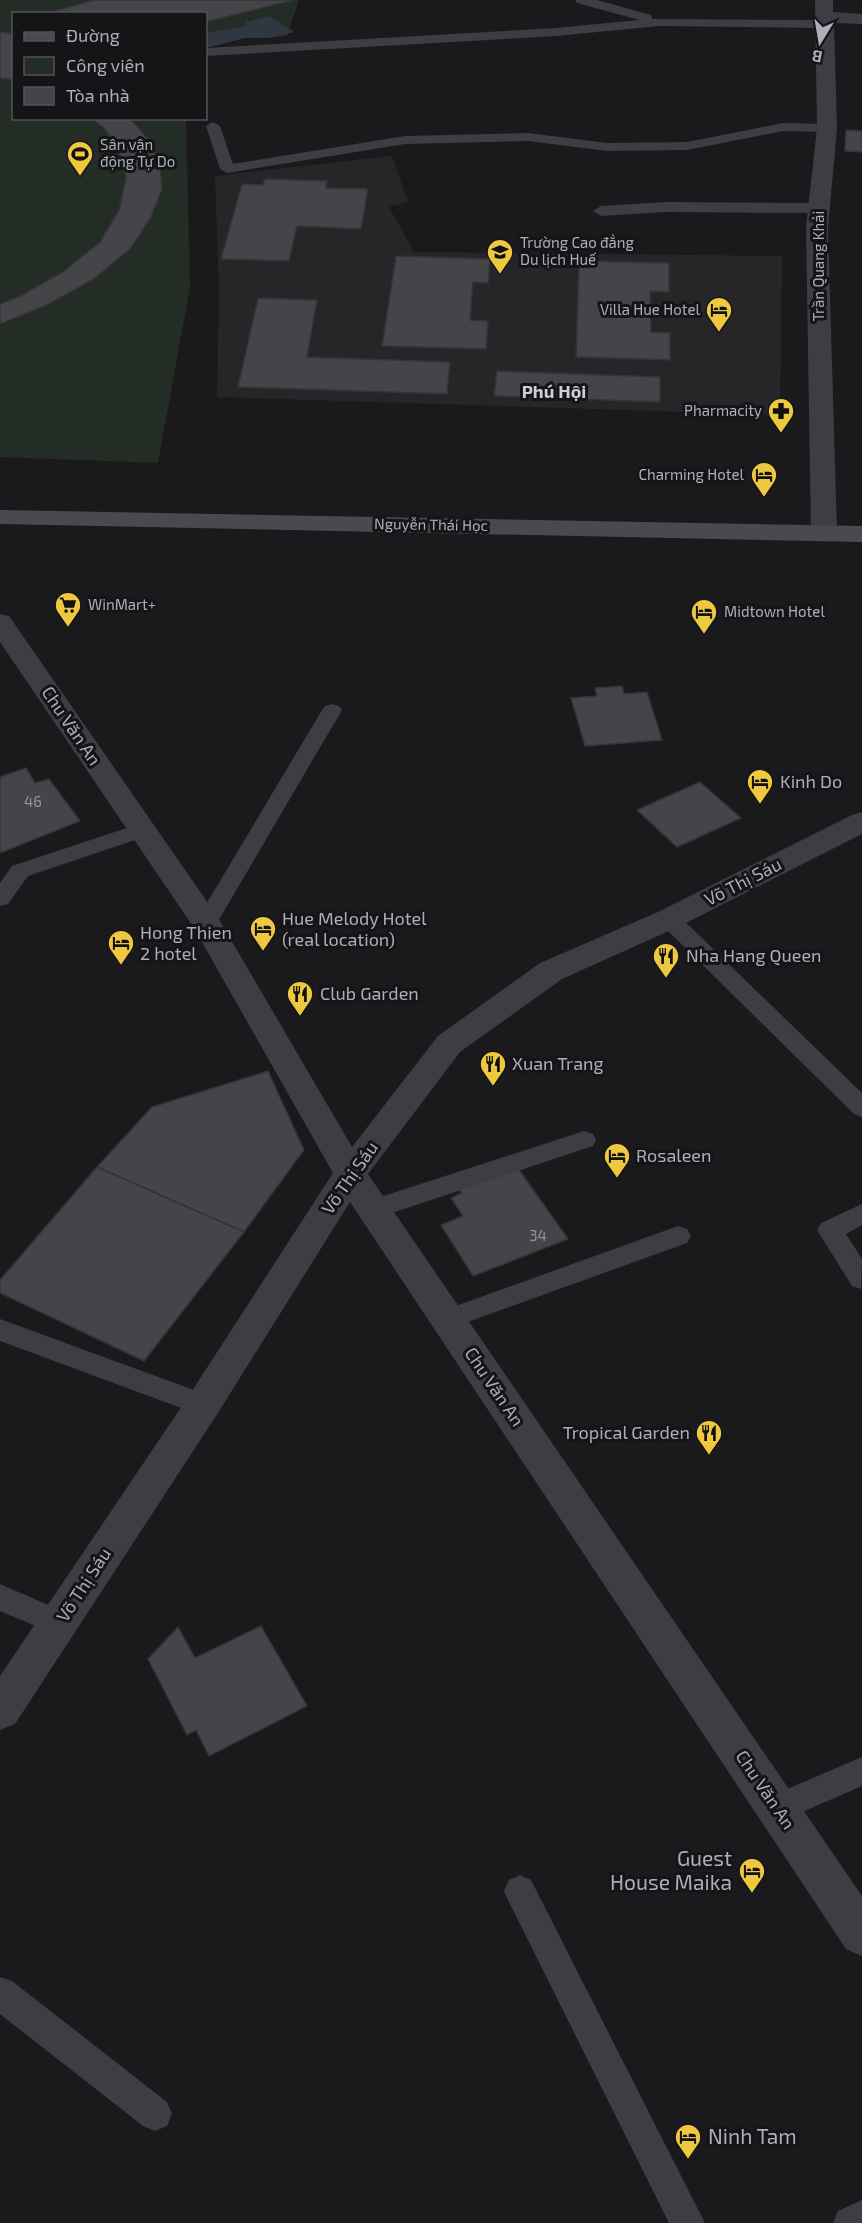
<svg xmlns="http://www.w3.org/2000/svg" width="862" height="2223" viewBox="0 0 862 2223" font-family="'Exo 2',sans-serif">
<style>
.built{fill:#262629}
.green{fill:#242c26}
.water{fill:#303740}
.building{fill:#444449;stroke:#343438;stroke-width:1.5}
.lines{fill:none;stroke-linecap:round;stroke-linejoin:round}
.lane{fill:#3d3d43;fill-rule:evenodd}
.street{fill:#3d3d43;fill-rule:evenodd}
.secondary{fill:#494a51;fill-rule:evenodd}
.labels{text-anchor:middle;stroke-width:6;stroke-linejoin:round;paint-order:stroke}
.far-poi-label{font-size:15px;fill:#acafbb;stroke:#151517;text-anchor:start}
.far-street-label{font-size:15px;fill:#acafbb;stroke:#151517}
.number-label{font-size:15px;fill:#92949e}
.far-quarter-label{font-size:18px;font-weight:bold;fill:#cdcfd7;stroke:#151517}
.street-label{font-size:18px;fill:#acafbb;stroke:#151517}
.poi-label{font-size:18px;fill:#acafbb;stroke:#151517;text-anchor:start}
.near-poi-label{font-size:21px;fill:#acafbb;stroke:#151517;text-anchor:end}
</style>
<rect width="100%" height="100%" fill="#1a1a1c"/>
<polygon class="built" points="392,156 408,202 389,207 414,252 782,256 780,415 217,397 219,294 215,176"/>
<polygon class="green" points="0,0 299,0 287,36 206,40 206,14 14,14 14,118 186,119 190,287 158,463 0,457"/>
<path class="water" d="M 269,16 L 294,32 L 270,38 L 245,38 L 206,48 L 206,33 C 219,30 232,30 246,26 L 246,22 Z"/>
<g class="building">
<polygon points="94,0 294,0 206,22 206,14 47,13"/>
<polygon points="0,32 14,34 14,80 0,78"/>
<polygon points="91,118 129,118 150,141 160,165 162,189 151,217 131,248 94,279 47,305 0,324 0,304 20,296 63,272 100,242 119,210 126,178 119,152 106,130"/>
<polygon points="846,130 862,131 862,152 845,151"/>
<polygon points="265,179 327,181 326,188 368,189 361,229 297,226 289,261 221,259 242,184 263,185"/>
<polygon points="396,256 490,259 488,283 473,282 470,320 488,321 486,349 382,346"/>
<polygon points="579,261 669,263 669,292 650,291 651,332 670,333 670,360 576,357"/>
<polygon points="258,298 317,300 307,357 450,362 447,394 238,387"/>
<polygon points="497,371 660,377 660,402 494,396"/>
<polygon points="622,686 624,694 647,692 662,740 585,746 571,698 597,696 595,688"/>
<polygon points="26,768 35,783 49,779 80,821 0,853 0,777"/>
<polygon points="700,782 741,818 677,847 637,810"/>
<polygon points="268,1071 304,1150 244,1232 97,1167 152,1107"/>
<polygon points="515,1164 568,1239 473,1276 441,1225 463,1216 451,1198 462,1193 457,1187"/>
<polygon points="97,1167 244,1232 144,1361 0,1293 0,1280"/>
<polygon points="261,1626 307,1706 209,1756 196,1730 187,1735 148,1659 178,1627 195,1658"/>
</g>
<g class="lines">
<g class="lane">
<polygon points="575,0 597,0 651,15 652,19 824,20 831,24 824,28 660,26 556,36 206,56 206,48 556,28 639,20 577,3"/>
<polygon points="213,122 220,126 233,164 405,136 528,133 607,143 687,142 783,123 827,124 834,128 827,132 783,131 687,150 607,151 528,141 405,144 227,173 220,169 206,126"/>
<polygon points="665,202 818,203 826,208 818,213 665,212 601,216 593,211 601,206"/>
<polygon points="332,704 339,706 342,710 217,923 214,928 206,931 198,928 195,923 322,710 325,706"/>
<polygon points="142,823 150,825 153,830 150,835 28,876 8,904 0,906 0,883 12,866"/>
<polygon points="669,911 677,914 862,1093 862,1117 854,1114 661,924 658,919 661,914"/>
<polygon points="584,1131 593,1134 596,1140 593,1146 374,1219 365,1216 362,1209 365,1202"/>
<polygon points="862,1204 862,1225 846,1234 862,1259 861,1289 852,1286 817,1230 821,1223"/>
<polygon points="678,1226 687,1229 691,1236 687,1243 448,1329 439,1326 435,1319 439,1312"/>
<polygon points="0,1319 213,1397 216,1405 213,1413 203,1416 0,1341"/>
<polygon points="0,1584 69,1614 74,1623 69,1632 59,1636 0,1611"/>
<polygon points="862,1757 862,1786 777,1823 766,1818 762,1808 766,1798"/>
<polygon points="520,1875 531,1880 705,2223 669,2223 509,1902 504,1891 509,1880"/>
<polygon points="0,1977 12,1981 167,2102 172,2114 167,2126 155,2131 143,2126 0,2014"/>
<polygon points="862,2200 862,2223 833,2223 838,2211"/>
</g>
<g class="street">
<polygon points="815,0 833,0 833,12 862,14 862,24 834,23 837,128 828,228 837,532 833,537 824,540 815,537 811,532 806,228 817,128"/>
<polygon points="0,614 9,616 217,916 352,1147 438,1036 540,963 658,912 852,815 862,812 862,834 680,926 562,979 460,1052 368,1174 862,1896 862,1956 846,1949 350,1202 216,1416 15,1724 0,1730 0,1676 190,1394 333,1173 194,928 0,642"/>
</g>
<polygon class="secondary" points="0,510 862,526 862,542 0,524"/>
</g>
<defs>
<g id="stadium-pin" transform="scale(1.35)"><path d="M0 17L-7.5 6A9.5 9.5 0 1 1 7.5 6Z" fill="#eec83f" stroke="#151517"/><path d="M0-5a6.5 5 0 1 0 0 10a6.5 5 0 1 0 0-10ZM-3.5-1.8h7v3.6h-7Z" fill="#111"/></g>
<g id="university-pin" transform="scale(1.35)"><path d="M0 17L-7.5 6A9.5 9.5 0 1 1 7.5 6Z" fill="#eec83f" stroke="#151517"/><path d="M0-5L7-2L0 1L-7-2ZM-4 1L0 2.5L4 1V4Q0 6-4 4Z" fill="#111"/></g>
<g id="hotel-pin" transform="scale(1.35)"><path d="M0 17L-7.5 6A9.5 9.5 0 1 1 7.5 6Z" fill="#eec83f" stroke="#151517"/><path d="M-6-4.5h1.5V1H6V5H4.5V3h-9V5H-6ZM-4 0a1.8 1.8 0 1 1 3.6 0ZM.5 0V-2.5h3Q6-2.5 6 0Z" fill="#111"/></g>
<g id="pharmacy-pin" transform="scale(1.35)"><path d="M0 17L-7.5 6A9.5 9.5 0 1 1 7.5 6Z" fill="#eec83f" stroke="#151517"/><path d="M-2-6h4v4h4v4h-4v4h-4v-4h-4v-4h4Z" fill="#111"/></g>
<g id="supermarket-pin" transform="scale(1.35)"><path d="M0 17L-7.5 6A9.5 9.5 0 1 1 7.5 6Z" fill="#eec83f" stroke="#151517"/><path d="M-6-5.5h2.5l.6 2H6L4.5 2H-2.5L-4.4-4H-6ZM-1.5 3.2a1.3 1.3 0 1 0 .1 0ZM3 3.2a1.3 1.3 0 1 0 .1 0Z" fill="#111"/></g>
<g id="restaurant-pin" transform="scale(1.35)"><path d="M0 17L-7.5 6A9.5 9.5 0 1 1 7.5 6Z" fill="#eec83f" stroke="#151517"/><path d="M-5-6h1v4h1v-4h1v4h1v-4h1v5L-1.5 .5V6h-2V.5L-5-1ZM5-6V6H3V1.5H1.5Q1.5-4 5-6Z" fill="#111"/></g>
</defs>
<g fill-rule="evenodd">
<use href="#stadium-pin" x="80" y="154"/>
<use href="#university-pin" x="500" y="252"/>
<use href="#hotel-pin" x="719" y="310"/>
<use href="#pharmacy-pin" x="781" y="411"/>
<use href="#hotel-pin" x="764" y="475"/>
<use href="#supermarket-pin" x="68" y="605"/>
<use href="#hotel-pin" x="704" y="612"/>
<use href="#hotel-pin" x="760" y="782"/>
<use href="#hotel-pin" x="263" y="929"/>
<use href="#hotel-pin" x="121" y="943"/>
<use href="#restaurant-pin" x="666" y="956"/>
<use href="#restaurant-pin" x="300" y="994"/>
<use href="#restaurant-pin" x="493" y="1064"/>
<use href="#hotel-pin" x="617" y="1156"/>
<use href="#restaurant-pin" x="709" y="1433"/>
<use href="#hotel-pin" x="752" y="1871"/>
<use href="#hotel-pin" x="688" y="2137"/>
</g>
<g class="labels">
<g class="far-poi-label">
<text x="100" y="150">Sân vận<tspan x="100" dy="17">động Tự Do</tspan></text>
<text x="520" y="248">Trường Cao đẳng<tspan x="520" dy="17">Du lịch Huế</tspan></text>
<text x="700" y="315" text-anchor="end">Villa Hue Hotel</text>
<text x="762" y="416" text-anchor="end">Pharmacity</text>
<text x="744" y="480" text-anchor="end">Charming Hotel</text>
<text x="88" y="610">WinMart+</text>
<text x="724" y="617">Midtown Hotel</text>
</g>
<g class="far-street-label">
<text transform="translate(819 266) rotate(-90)" y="5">Trần Quang Khải</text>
<text transform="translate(431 525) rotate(1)" y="5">Nguyễn Thái Học</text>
</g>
<g class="number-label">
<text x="33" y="807">46</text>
<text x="538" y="1241">34</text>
</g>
<g class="far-quarter-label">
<text x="554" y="398">Phú Hội</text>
</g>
<g class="street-label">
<text transform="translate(71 726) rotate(56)" y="6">Chu Văn An</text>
<text transform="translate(743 882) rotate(-27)" y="6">Võ Thị Sáu</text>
<text transform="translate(350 1178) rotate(-55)" y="6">Võ Thị Sáu</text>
<text transform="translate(494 1387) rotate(56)" y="6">Chu Văn An</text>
<text transform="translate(84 1585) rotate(-57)" y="6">Võ Thị Sáu</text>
<text transform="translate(765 1790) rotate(56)" y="6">Chu Văn An</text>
</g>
<g class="poi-label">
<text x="780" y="788">Kinh Do</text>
<text x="282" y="925">Hue Melody Hotel<tspan x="282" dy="21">(real location)</tspan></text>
<text x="140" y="939">Hong Thien<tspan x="140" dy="21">2 hotel</tspan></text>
<text x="686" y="962">Nha Hang Queen</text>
<text x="320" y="1000">Club Garden</text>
<text x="512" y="1070">Xuan Trang</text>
<text x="636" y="1162">Rosaleen</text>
<text x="690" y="1439" text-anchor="end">Tropical Garden</text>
</g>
<g class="near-poi-label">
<text x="732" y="1866">Guest<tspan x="732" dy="24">House Maika</tspan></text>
<text x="708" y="2144" text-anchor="start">Ninh Tam</text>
</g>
</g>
<rect x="12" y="12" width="195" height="108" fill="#151517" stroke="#515359" stroke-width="1.5"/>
<rect x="24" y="32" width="30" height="9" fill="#494a51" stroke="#515359" stroke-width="1.5"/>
<text x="66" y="42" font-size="18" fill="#acafbb">Đường</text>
<rect x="24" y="57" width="30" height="18" fill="#242c26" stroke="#515359" stroke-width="1.5"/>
<text x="66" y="72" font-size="18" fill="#acafbb">Công viên</text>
<rect x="24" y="87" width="30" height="18" fill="#444449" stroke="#515359" stroke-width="1.5"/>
<text x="66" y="102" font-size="18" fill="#acafbb">Tòa nhà</text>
<g transform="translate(820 42) rotate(191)" stroke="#151517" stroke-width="4.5" paint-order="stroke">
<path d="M0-4.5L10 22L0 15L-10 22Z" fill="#acafbb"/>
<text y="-9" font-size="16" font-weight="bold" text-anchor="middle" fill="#acafbb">B</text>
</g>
</svg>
